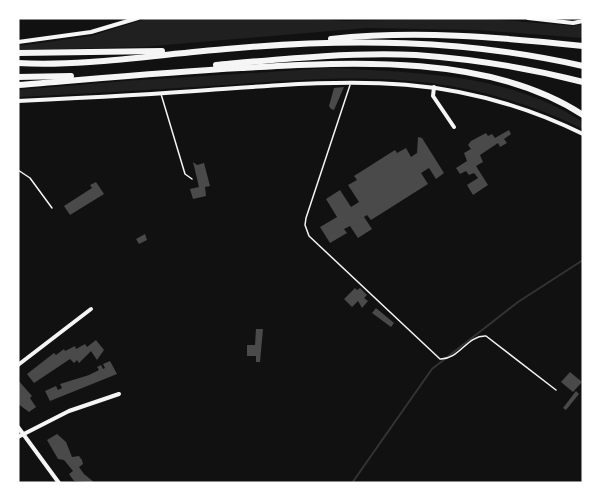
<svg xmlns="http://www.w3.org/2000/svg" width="601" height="501" viewBox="0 0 601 501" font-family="Jost,sans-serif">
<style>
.green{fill:#202020}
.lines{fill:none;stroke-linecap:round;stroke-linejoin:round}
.stream{stroke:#333;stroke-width:2}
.building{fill:#4a4a4a}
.service{stroke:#f5f5f5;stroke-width:1.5}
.minor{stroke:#f5f5f5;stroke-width:4}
.trunk{stroke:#f5f5f5;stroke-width:6}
</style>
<rect width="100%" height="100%" fill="#111"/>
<g class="green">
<polygon points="149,18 295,18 343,21 477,18 573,26 583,24 583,38 477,30 367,28 142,47 18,50 18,46 91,36"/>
<path d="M 332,68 C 418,73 508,73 583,122 L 583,129 C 453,66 348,76 209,86 C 145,90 82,94 18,97 L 18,90 L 125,81 Z"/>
</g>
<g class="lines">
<polyline class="stream" points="352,483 432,369 518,302 583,260"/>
</g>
<g class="building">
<polygon points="344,87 334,110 331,109 329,106 334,88"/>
<polygon points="509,130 511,134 504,139 507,143 500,147 498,143 480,155 483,162 476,166 488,185 473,195 467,185 478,178 474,173 469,175 466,171 460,174 456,168 467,161 464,153 471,149 468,145 471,141 486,133 488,136 492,134 495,138"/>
<polygon points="418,137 422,138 444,173 436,179 429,168 421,173 428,184 371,220 367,215 364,217 372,229 358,238 350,226 344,229 347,233 330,243 320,227 337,217 326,199 340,190 351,207 359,202 348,185 357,180 354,176 395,150 397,153 406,148 411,157 417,153"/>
<polygon points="193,162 197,165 204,163 210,186 205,187 206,196 193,199 190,189 199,187"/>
<polygon points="96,182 104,194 70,215 64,206 92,188 90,185"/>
<polygon points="145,234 147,240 139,244 136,239"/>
<polygon points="355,288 357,290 360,288 367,295 364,298 368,301 362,308 358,301 352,307 344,299"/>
<polygon points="376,308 394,323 391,327 372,313"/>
<polygon points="256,329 263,329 260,362 256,362 256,356 247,356 247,345 255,345"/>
<polygon points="96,340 104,350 97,360 91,351 79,363 77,360 74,363 70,359 34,383 27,374 54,353 56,355 64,349 65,351 75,346 76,349 85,344 87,347"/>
<polygon points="110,361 117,374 50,401 45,391 56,386 58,390 62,388 60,384 89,375 99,370 97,367 101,365 103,369 105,368 103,364"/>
<polygon points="570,372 582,382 573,392 561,382"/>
<polygon points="18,380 32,396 30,398 36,407 29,412 18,404"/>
<polygon points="576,391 579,394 566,410 563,408"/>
<polygon points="57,434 66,442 72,457 79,456 82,460 83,464 79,467 84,474 95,483 74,481 69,474 73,471 64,460 58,459 47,440"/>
</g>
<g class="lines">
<g class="service">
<path d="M 350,85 L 306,218 L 305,225 L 309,236 L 440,359 C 459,360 467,335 486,336 L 556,390"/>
<polyline points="161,94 185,174 192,179"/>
<polyline points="18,170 30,178 52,208"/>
</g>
<g class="minor">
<polyline points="528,18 573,23 583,21"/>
<polyline points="18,42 91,32 138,18"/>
<polyline points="434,87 433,96 454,127"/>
<path d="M 18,101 C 82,98 145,95 209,90 C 349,80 453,70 583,134"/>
<polyline points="18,365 91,309"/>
<polyline points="18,427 59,483"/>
<polyline points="18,437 69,411 119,394"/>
</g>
<g class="trunk">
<path d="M 331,39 C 415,30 499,37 583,46"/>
<polyline points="18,53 162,51"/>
<path d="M 18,63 C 82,67 161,54 226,49 C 346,38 465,39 583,66"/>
<path d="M 216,65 C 282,59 350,52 416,55 C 472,59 529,68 583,82"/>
<polyline points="18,77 71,76"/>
<path d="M 18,85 C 92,79 166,72 241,68 C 349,62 489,53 583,115"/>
</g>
</g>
<rect width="601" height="501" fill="none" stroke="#ffffff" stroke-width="39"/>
</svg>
